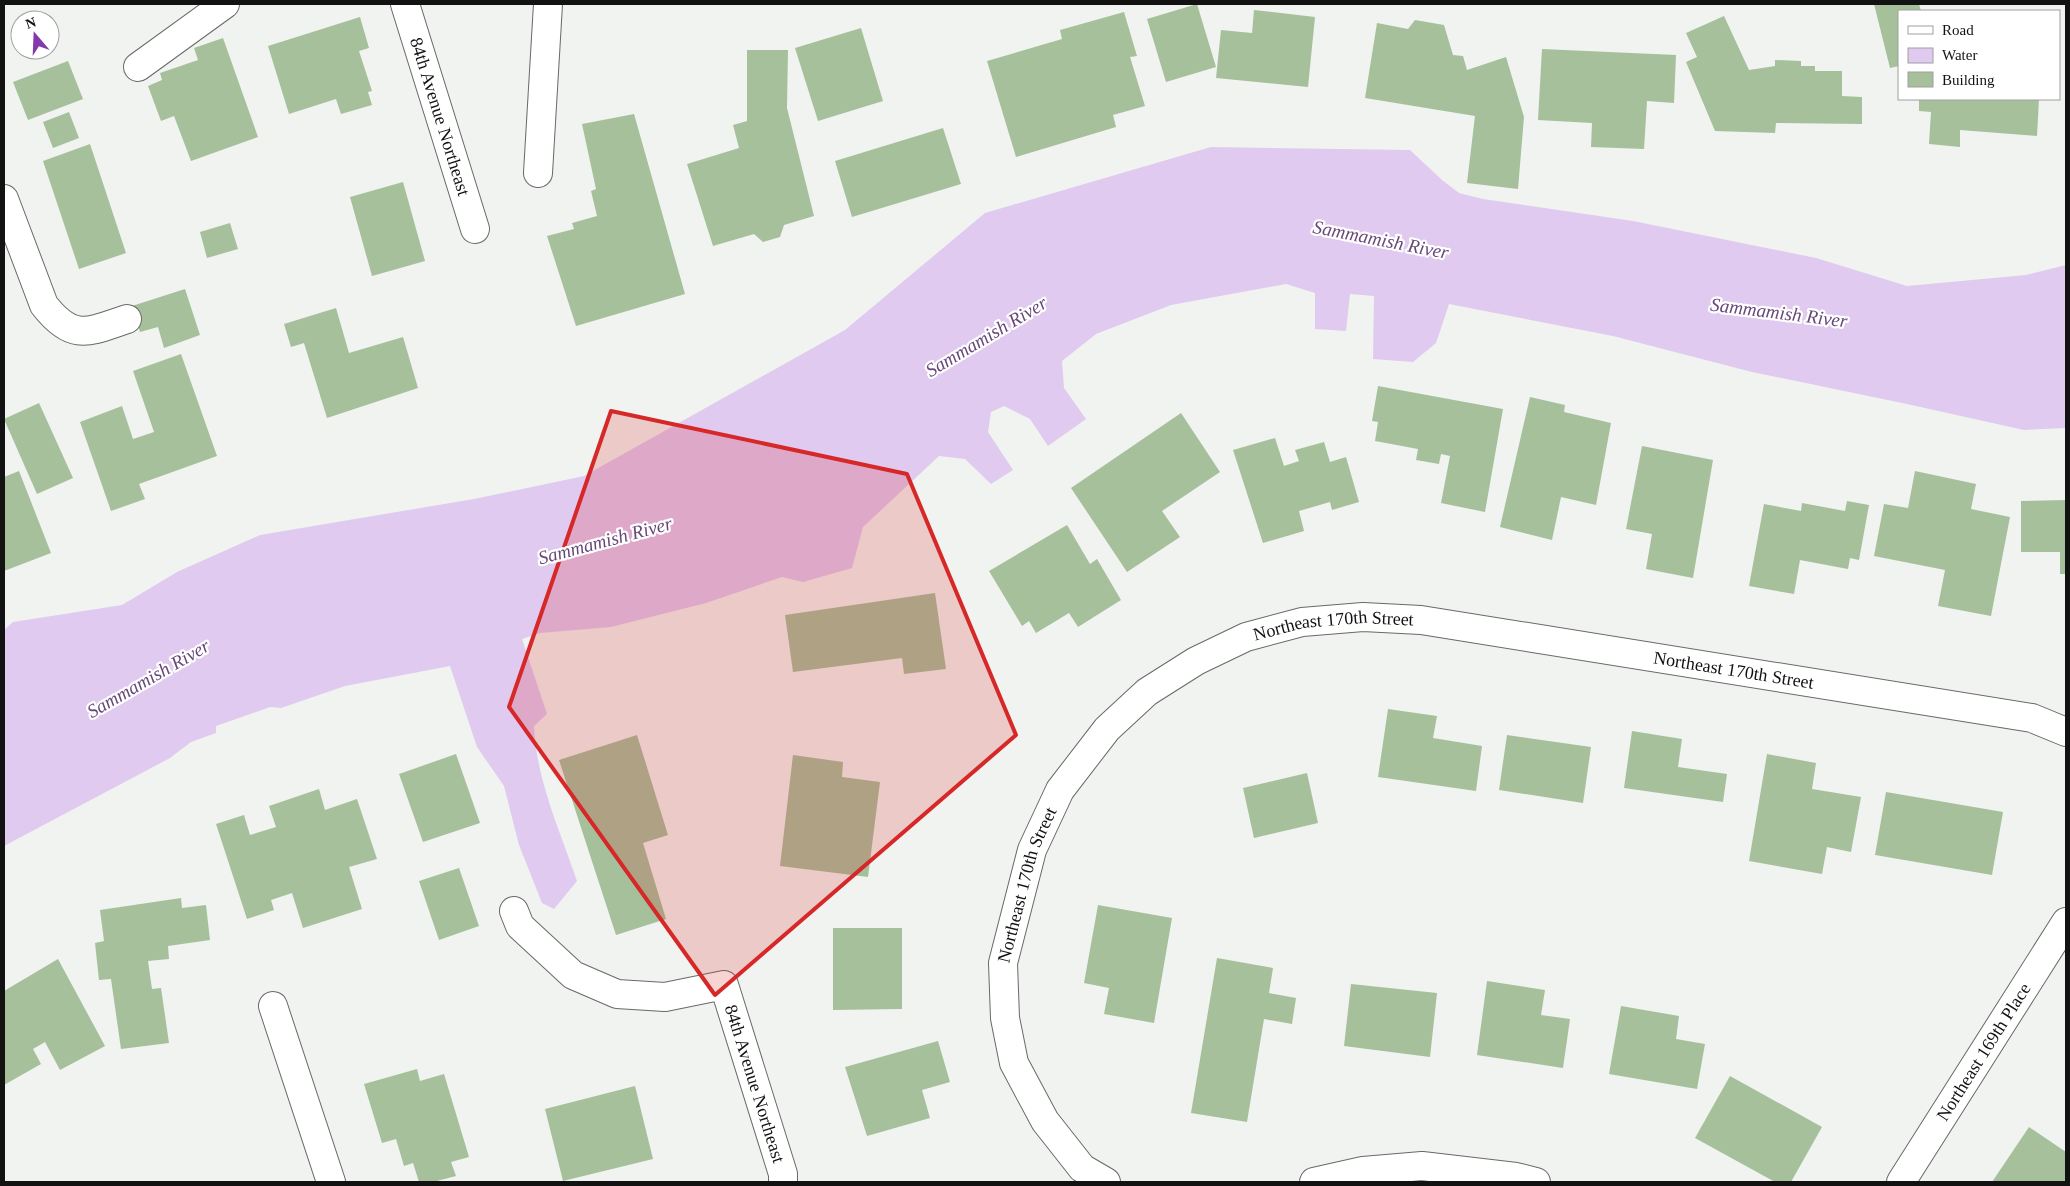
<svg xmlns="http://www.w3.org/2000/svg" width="2070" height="1186" viewBox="0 0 2070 1186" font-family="Georgia,serif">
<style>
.water{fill:#e0caf0}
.building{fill:#a6c09c}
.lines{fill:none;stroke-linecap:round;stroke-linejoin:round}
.minor-casing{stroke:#676a66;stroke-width:30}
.minor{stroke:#fff;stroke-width:28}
.marked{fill:#d62828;fill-opacity:0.2;stroke:#d62828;stroke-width:4;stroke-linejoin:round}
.labels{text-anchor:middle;stroke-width:4.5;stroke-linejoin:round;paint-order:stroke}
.street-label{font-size:18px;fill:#111211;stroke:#fff}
.water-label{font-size:19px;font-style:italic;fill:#664779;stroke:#fff}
</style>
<rect width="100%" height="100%" fill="#f0f3ef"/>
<path class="water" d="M 1211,147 L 1410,150 L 1442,180 L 1459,193 L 1483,199 L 1633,221 L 1816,258 L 1907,286 L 2026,275 L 2066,265 L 2066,428 L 2024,430 L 1907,404 L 1752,372 L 1613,336 L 1449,304 L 1436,343 L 1413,362 L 1373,359 L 1374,296 L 1350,294 L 1346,331 L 1315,329 L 1315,293 L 1286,284 L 1171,305 L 1096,334 L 1062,361 L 1064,388 L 1086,419 L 1048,446 L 1030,419 L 1004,406 L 991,412 L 988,432 L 1013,470 L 991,484 L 965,459 L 939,456 L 863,527 L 852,568 L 803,582 L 782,577 L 706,603 L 611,627 L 540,633 L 522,639 L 547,714 L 534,726 C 536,779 560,831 577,881 L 554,909 L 542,903 L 519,845 L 504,786 L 477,747 L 450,666 L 345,686 L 281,708 L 270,707 L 216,726 L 216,733 L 191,742 L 170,758 L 4,846 L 4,630 L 13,622 L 122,605 L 177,572 L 260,535 L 474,499 L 584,476 L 845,330 L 985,213 Z"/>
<g class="building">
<polygon points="1197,4 1216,67 1166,82 1147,19"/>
<polygon points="1874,4 1919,4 1921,11 1899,11 1899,66 1890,68"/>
<polygon points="1254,10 1315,17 1308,87 1216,78 1221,30 1252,33"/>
<polygon points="1124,12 1137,56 1130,57 1145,106 1113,115 1116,127 1016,157 987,61 1062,39 1060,30"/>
<polygon points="1724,16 1749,70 1775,66 1775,60 1801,61 1801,66 1815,66 1815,71 1842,71 1842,96 1862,97 1862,124 1776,123 1775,133 1715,131 1686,62 1697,57 1686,33"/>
<polygon points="360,17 369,48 359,51 372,91 368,92 372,105 341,114 336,99 289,114 268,46"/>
<polygon points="1415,20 1444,25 1453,55 1463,56 1467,70 1506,57 1524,117 1518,189 1467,183 1475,116 1365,98 1377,23 1408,29"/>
<polygon points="861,28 883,101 818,121 795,48"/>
<polygon points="223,38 258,137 191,161 174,116 161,121 148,86 162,80 160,73 198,60 194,48"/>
<polygon points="1542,49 1676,55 1674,103 1647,101 1644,149 1591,147 1592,123 1538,120"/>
<polygon points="747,50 788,50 787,108 814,216 784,225 780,237 763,242 754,234 713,246 687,164 739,148 733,125 747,121"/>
<polygon points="68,61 83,99 28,120 13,82"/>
<polygon points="1919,99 2039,99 2037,136 1960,130 1960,147 1929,144 1931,112 1919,111"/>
<polygon points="69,112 79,138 53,148 43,122"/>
<polygon points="634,114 685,294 576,326 547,236 574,229 572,223 597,216 591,191 596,189 582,124"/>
<polygon points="943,128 961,184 852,217 835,161"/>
<polygon points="90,144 126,253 79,269 43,161"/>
<polygon points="403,182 425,261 372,276 350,197"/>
<polygon points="230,223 238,249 207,258 200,232"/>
<polygon points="185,289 200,335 164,348 158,327 140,332 132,306"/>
<polygon points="336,308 349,353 403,337 418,388 327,418 304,343 291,347 284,324"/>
<polygon points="181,354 217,456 139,484 145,499 111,511 80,422 122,406 133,439 154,432 133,371"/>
<polygon points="1378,386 1503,409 1485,512 1441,503 1450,456 1441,454 1439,464 1416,460 1418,449 1375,441 1378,422 1372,421"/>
<polygon points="1530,397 1565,405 1564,412 1611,423 1596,505 1561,497 1552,540 1500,527"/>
<polygon points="39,403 73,478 37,494 4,419"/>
<polygon points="1181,413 1220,472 1162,511 1180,537 1127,572 1071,488"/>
<polygon points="1275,438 1284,466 1299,461 1295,450 1324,442 1330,462 1346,457 1359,502 1332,510 1330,502 1299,511 1304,531 1263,543 1233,450"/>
<polygon points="1642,446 1713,460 1693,578 1646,569 1652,534 1626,529"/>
<polygon points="19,471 51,553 4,571 4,477"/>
<polygon points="1915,471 1976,484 1971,509 2010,517 1991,616 1938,606 1945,570 1874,556 1884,504 1908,508"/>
<polygon points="2066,500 2066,574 2060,574 2060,552 2021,552 2021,501"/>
<polygon points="1847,501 1869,505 1859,560 1850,558 1848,569 1800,560 1794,594 1749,586 1764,504 1801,511 1802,503 1845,511"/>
<polygon points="1067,525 1090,564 1097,559 1121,600 1078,627 1069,613 1036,633 1029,621 1022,626 989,571"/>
<polygon points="935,593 946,669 904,674 902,658 793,672 785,615"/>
<polygon points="1388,709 1437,716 1433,738 1482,746 1476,791 1378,777"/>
<polygon points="1632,731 1682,739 1678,767 1727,774 1723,802 1624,788"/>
<polygon points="637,735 668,835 643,843 666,919 616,935 559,760"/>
<polygon points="1507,735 1591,747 1583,803 1499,790"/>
<polygon points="456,754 480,823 423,842 399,774"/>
<polygon points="1767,754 1816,763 1812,789 1861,797 1851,852 1827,847 1822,874 1749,861"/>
<polygon points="793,755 843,762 842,777 880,782 868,877 780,866"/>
<polygon points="1307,773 1318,823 1254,838 1243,788"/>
<polygon points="319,789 325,810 357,799 377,859 349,867 362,909 303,928 292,893 271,900 274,910 247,919 216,824 244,815 250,835 276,827 269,806"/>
<polygon points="1886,792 2003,812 1992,875 1875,855"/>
<polygon points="459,868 479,926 439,940 419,881"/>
<polygon points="181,898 182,908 206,905 210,940 168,946 169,959 148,961 152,989 161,988 169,1043 121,1049 111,979 99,980 95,943 104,941 100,910"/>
<polygon points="1098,905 1172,918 1154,1023 1104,1014 1109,988 1084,983"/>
<polygon points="833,928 902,928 902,1009 833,1010"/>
<polygon points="1217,958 1273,968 1269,993 1296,998 1292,1024 1264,1019 1247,1122 1191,1113"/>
<polygon points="58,959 105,1046 60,1070 45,1042 33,1049 41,1064 4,1085 4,991"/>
<polygon points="1487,981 1545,990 1541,1015 1570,1019 1563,1068 1477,1055"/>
<polygon points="1351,984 1437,993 1430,1057 1344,1046"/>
<polygon points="1621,1006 1679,1016 1676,1039 1705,1044 1697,1089 1609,1074"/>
<polygon points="938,1041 950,1082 922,1090 930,1118 867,1136 845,1067"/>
<polygon points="417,1069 420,1081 444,1074 469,1157 451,1162 456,1176 433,1182 419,1182 413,1163 404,1166 396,1139 382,1143 364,1084"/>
<polygon points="1730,1076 1822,1127 1791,1182 1775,1182 1695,1138"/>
<polygon points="635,1086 653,1159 563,1181 545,1109"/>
<polygon points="2029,1127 2066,1152 2066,1182 1992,1182"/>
</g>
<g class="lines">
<g class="minor-casing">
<g id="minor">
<path id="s1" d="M 405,4 L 475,229"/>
<polyline points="138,67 225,4"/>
<polyline points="538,173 548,4"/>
<path d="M 4,199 L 44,305 C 73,342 88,332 127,319"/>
<path id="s2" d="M 514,911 L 520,926 L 573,975 L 617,994 L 665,997 L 724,985 L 783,1174 L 783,1182"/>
<polyline points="273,1006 331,1182"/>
<path id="s3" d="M 1106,1182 L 1082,1168 L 1045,1121 L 1014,1063 L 1005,1018 L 1003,963 L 1032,850 L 1060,790 L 1107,729 L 1147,692 L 1196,661 L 1246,637 L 1302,622 L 1363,617 L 1421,620 L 2032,718 L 2066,732"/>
<polyline points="1314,1182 1363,1171 1422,1166 1516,1177 1536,1182"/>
<path id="s4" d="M 1901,1182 L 2066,922"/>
</g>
</g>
<use href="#minor" class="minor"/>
</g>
<path class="marked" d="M 611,411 L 907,474 L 1016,735 L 715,995 L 509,707 Z"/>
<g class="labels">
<g class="street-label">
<text dy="6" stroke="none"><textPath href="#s1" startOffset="118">84th Avenue Northeast</textPath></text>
<text dy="6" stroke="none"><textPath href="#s3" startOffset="771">Northeast 170th Street</textPath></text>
<text dy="6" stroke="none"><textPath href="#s3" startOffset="1176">Northeast 170th Street</textPath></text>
<text dy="6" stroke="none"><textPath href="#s3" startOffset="336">Northeast 170th Street</textPath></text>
<text dy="6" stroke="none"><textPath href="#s4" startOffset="154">Northeast 169th Place</textPath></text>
<text dy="6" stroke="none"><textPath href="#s2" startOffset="348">84th Avenue Northeast</textPath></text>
</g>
<g class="water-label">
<text transform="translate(1381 239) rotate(11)" y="7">Sammamish River</text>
<text transform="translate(1779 312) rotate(7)" y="7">Sammamish River</text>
<text transform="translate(986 336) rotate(-31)" y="7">Sammamish River</text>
<text transform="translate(605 540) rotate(-15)" y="7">Sammamish River</text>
<text transform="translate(148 678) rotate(-30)" y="7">Sammamish River</text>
</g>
</g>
<rect width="2070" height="1186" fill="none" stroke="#111211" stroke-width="10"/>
<rect x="1898" y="10" width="162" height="90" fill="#ffffff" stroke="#a0a0a0"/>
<rect x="1908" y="26" width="25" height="8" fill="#ffffff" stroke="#a0a0a0"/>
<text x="1942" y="35" font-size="15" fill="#111211">Road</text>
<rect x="1908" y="48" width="25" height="15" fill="#e0caf0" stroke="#a0a0a0"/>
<text x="1942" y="60" font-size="15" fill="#111211">Water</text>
<rect x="1908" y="72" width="25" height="15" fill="#a6c09c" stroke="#a0a0a0"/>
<text x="1942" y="85" font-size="15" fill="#111211">Building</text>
<g transform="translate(35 35) rotate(341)"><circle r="24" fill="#ffffff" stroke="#a0a0a0"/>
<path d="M0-4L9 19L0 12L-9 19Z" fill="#8239ab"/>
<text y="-8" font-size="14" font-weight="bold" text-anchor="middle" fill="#111211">N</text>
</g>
</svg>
